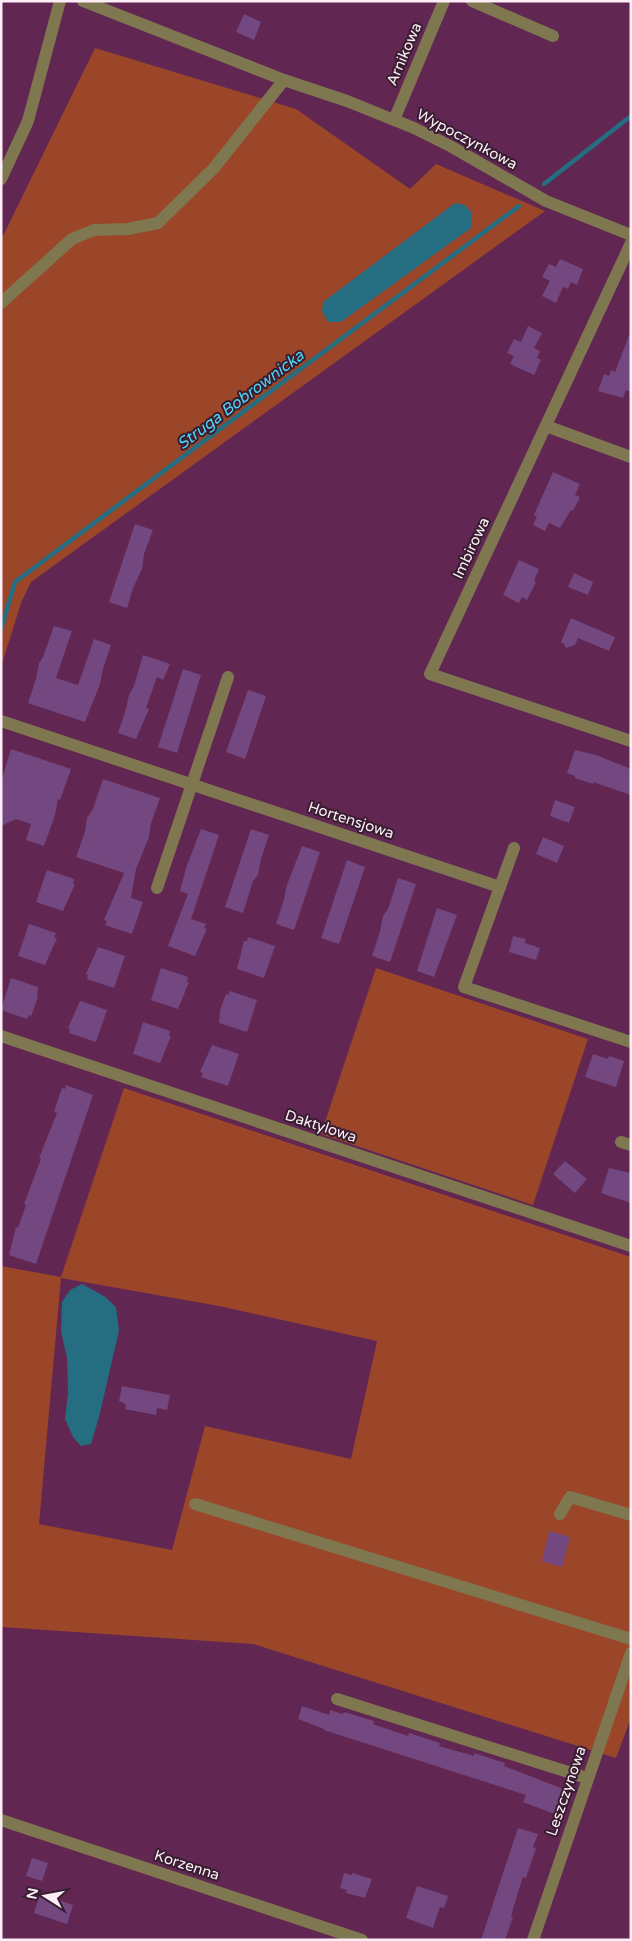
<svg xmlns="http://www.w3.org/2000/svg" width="632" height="1941" viewBox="0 0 632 1941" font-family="'Varela Round',sans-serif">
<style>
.green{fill:#9b4529;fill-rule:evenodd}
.water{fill:#256d80}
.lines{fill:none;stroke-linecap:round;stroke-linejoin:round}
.stream{stroke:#256d80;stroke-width:4.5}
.building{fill:#734780}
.minor{stroke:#7f7750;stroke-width:12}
.labels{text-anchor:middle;stroke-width:4;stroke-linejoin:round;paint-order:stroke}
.street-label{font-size:15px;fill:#fcedf7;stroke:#371d2f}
.water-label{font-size:16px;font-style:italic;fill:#50d7fa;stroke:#371d2f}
</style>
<rect width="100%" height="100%" fill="#612752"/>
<g class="green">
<polygon points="95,48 296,109 410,189 436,164 545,211 31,582 21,603 1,667 1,240"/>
<polygon points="376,968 588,1039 533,1205 321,1134"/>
<path d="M 124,1088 L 631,1257 L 631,1718 L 616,1758 L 253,1644 L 1,1627 L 1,1266 L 61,1277 ZM 61,1278 L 219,1306 L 377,1341 L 351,1459 L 205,1426 L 172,1550 L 39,1524 Z"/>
</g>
<g class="water">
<polygon points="455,203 465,205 472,213 471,228 341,322 328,322 322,312 323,302"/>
<polygon points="82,1284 104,1296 116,1307 119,1331 99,1417 91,1444 81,1446 73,1437 65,1419 68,1393 67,1358 61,1331 62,1302 70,1290"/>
</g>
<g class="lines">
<g class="stream">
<polyline points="544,184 631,116"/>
<polyline points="1,629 15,582 519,206"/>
</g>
</g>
<g class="building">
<polygon points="244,14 261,22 254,40 236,32"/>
<polygon points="560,259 583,269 577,285 571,282 568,289 563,287 556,303 542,296 550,281 542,277 549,264 556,267"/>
<polygon points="528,326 542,333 534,348 540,351 537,358 541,360 534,375 510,364 514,356 507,353 514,339 521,342"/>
<polygon points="630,333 631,392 626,390 623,398 598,391 604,374 609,376 611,370 615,372"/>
<polygon points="553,472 580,484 575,495 580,497 573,511 571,510 560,528 549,523 545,531 533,525 537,517 534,515"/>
<polygon points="135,524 153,530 144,554 142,569 133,588 127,608 109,602"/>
<polygon points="519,560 539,569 534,581 536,582 527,600 522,597 519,603 503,595"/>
<polygon points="574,573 593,582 588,595 568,587"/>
<polygon points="571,618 615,637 609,651 578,638 575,645 566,648 564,644 561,642"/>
<polygon points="54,626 72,631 56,678 78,685 94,639 111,645 103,669 100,684 85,722 28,703 36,679 39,663 43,657"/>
<polygon points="143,655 170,664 163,680 157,677 146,708 149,709 136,739 118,733 126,709 129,695 134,686"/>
<polygon points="183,669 201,675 177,753 158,747"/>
<polygon points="248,690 266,696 245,759 226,752"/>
<polygon points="11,749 71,769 60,800 58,799 55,815 44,846 26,840 31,824 16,819 1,826 1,782"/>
<polygon points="575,750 596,755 631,769 631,795 593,782 593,784 575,778 575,776 567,773"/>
<polygon points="103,779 160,798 151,823 149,837 136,869 131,898 143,902 132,934 105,925 107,921 104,920 124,873 76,857 85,832 87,818 93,809"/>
<polygon points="555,800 575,807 569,823 550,816"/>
<polygon points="201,829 219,835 191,919 206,924 204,928 207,929 195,956 168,946 188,894 180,891 186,868"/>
<polygon points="251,829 269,835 261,859 258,875 253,881 243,913 225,907"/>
<polygon points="543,837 564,846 557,863 536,854"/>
<polygon points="302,846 320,852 294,930 276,924 284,899 287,885"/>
<polygon points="347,860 365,867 339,944 321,938"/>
<polygon points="47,870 74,879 73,884 75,884 63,911 36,902"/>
<polygon points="398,878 416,884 390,962 372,956 380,931 383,916 388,909"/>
<polygon points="437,908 457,915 434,977 417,971"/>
<polygon points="29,924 56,933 54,937 57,938 45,965 18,956"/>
<polygon points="513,936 526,939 525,943 540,948 536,960 509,952"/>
<polygon points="248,937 275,946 264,978 237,969 244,941 247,941"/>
<polygon points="98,947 125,956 114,988 87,979 88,975 86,974"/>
<polygon points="161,968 188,977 187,982 189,982 178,1009 151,1000"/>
<polygon points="11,978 38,987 37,1000 31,1016 29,1015 27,1019 1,1010"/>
<polygon points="230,991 257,1000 247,1032 219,1023 220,1010 226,994 228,995"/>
<polygon points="80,1001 107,1010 96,1042 69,1033 70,1029 68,1028"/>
<polygon points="143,1022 170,1031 169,1036 171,1036 160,1063 133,1054"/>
<polygon points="212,1045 239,1054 228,1086 201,1077 203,1073 200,1072"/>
<polygon points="593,1054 608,1059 609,1056 624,1061 616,1087 585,1077"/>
<polygon points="66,1085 93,1095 36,1264 9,1255 16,1227 18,1228 26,1205 24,1204 41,1159 39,1158 57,1113 54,1112 56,1105 62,1088 65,1089"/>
<polygon points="565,1161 587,1179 575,1193 553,1174"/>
<polygon points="609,1168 631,1173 631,1203 601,1193"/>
<polygon points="122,1386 170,1395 167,1410 157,1408 156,1415 125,1409 126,1404 119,1401"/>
<polygon points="549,1531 570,1537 562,1567 542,1561"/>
<polygon points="302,1706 329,1715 330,1710 343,1714 344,1712 374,1721 373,1724 408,1736 409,1733 440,1743 439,1746 474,1756 474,1753 505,1763 504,1766 566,1790 557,1815 523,1802 526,1795 324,1730 324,1729 298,1719"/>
<polygon points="518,1828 538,1834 533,1847 536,1848 526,1878 523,1877 519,1889 511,1916 513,1917 505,1940 481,1940"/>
<polygon points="32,1858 48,1863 42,1881 26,1876"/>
<polygon points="344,1873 352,1875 352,1873 372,1879 365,1898 346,1893 347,1890 340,1888"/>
<polygon points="417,1886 448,1896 444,1908 440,1907 433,1928 406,1918"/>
<polygon points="40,1894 73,1905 67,1924 34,1913"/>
</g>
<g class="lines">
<g class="minor">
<polyline points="83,1 284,80 347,101 414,128 452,147 546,201 631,235"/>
<polyline points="472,1 553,36"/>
<polyline points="394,120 444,1"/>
<polyline points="1,179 28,121 60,1"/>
<polyline points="631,243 430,674 631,741"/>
<polyline points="1,303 72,239 94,230 128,229 158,223 214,168 284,80"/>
<polyline points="546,426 631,457"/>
<polyline points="1,721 500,887"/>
<polyline points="514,848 464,987 631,1042"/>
<polyline points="157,888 228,677"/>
<polyline points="1,1036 631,1246"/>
<polyline points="621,1142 631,1145"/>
<polyline points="195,1504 631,1639"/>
<polyline points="560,1514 570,1497 631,1515"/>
<polyline points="337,1699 587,1778"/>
<polyline points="1,1820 362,1940"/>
<polyline points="533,1940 631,1653"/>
</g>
</g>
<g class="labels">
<g class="street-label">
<text transform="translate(404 54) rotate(-67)" y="5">Arnikowa</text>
<text transform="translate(467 139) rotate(28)" y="5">Wypoczynkowa</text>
<text transform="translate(471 548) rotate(-65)" y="5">Imbirowa</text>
<text transform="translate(351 820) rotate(18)" y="5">Hortensjowa</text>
<text transform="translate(321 1126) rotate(18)" y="5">Daktylowa</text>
<text transform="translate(566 1791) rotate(-71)" y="5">Leszczynowa</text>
<text transform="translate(187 1865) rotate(18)" y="5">Korzenna</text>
</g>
<g class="water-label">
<text transform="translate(240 399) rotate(-37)" y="6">Struga Bobrownicka</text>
</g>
</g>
<rect width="632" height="1941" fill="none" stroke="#fcedf7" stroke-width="5"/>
<g transform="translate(45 1896) rotate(281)" stroke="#371d2f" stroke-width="4" paint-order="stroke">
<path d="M0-4L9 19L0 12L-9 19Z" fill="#fcedf7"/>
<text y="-8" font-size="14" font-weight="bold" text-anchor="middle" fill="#fcedf7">N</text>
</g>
</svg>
